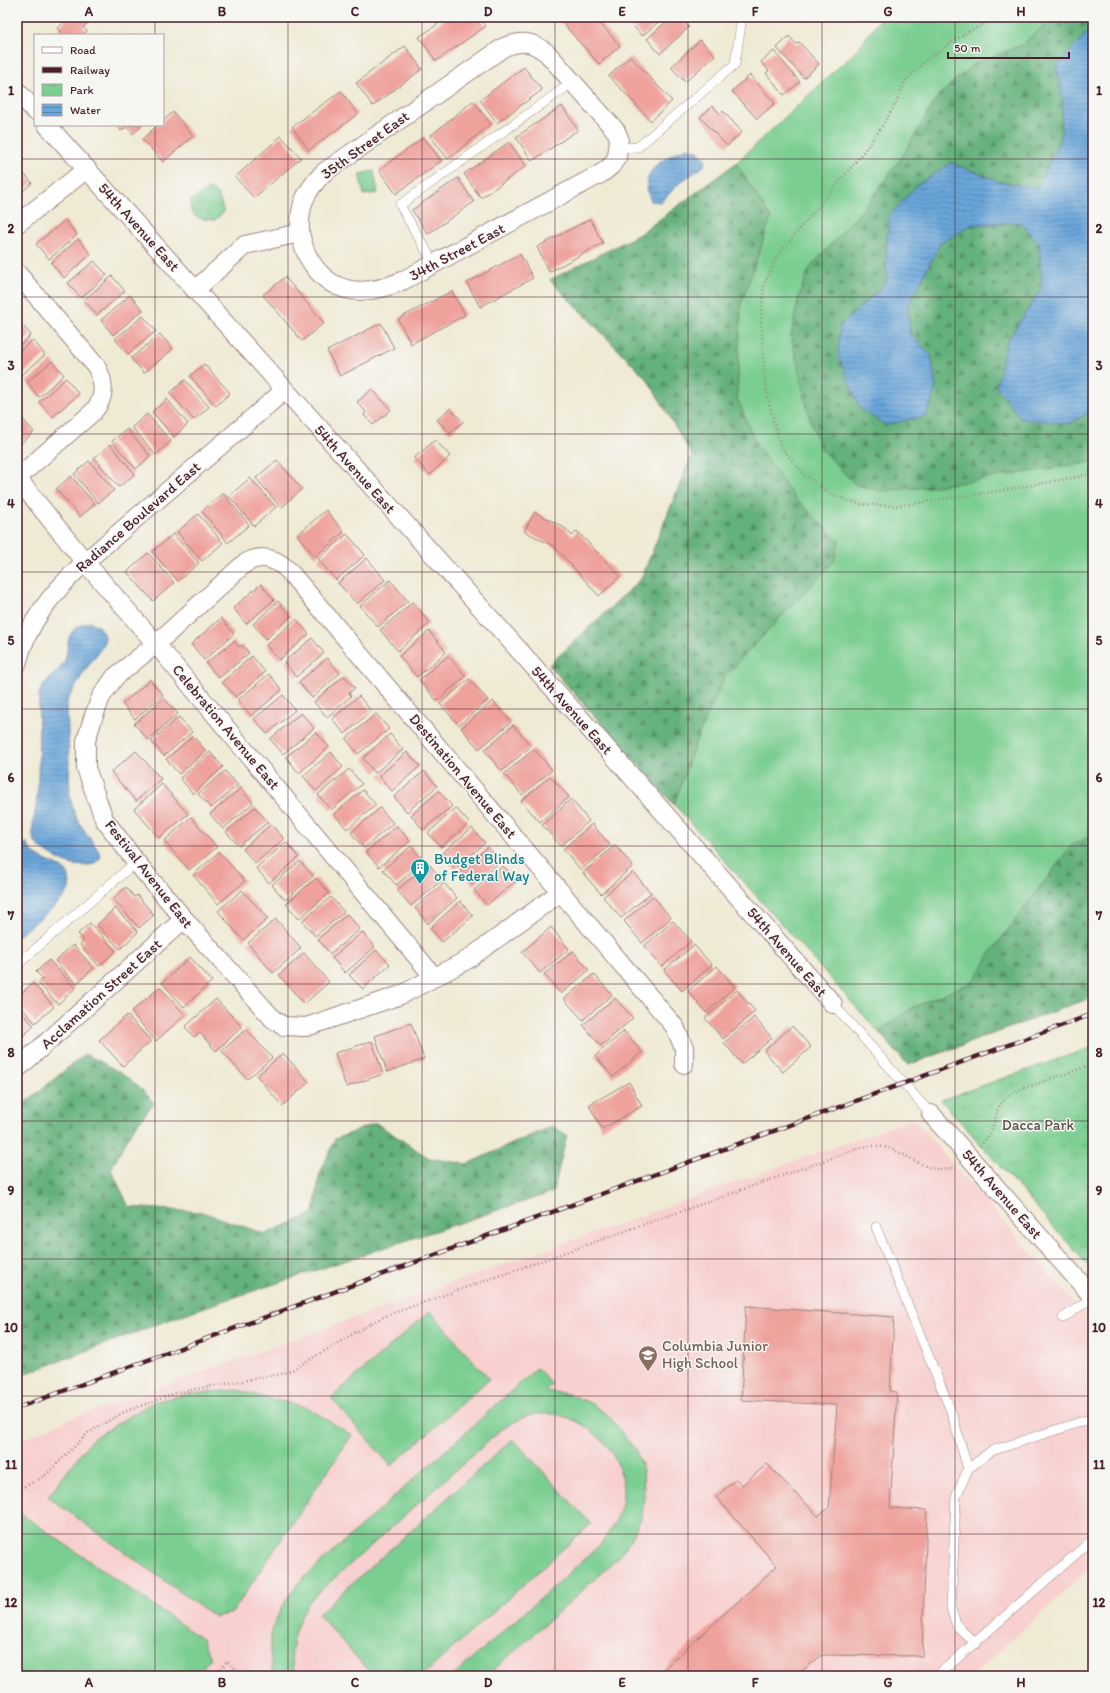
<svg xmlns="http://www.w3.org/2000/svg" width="1110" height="1693" viewBox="0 0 1110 1693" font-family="Itim,sans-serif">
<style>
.built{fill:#f7d0cf}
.grass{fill:#7ace91;stroke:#62765e}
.forest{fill:url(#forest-firs);stroke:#566853}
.park{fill:url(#park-tufts);stroke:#62765e}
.water{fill:url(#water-rules);stroke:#5a6282}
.building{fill:#efa19c}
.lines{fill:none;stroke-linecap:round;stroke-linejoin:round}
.service-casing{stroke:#9c8480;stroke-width:10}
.minor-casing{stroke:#9c8480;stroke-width:20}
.path{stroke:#9c8480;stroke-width:2.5;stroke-dasharray:1 3;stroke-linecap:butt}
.service{stroke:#fff;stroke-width:9}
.minor{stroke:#fff;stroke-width:18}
.rail-casing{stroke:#4a1f2b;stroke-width:4.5}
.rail{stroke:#f6f6f2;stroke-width:3;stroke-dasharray:9;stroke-linecap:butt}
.grid{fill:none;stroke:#4a1f2b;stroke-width:1;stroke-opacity:0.55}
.labels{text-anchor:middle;stroke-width:3;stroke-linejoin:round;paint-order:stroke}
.street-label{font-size:15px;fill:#4a1f2b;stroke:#f6f6f2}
.culture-label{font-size:15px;fill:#0d838f;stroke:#f6f6f2;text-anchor:start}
.park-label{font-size:15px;fill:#58544a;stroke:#f6f6f2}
.education-label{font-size:15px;fill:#785e54;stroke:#f6f6f2;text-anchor:start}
.neatline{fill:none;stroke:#4a1f2b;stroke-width:1.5}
.grid-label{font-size:13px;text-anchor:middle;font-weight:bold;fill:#4a1f2b}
</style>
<defs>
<pattern id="forest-firs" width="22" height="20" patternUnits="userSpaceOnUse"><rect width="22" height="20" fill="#63b17b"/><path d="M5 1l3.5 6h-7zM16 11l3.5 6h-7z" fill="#548f65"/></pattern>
<pattern id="park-tufts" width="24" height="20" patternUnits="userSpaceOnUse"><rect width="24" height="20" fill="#7ace91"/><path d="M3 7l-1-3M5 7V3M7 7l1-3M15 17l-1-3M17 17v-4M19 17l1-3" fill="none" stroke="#6bb07d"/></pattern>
<pattern id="water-rules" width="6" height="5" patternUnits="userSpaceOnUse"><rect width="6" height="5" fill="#69a6da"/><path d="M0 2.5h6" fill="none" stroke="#5887b1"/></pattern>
</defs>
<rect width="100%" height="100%" fill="#f6f6f2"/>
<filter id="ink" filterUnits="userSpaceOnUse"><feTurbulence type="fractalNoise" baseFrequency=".025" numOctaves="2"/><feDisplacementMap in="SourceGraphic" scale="8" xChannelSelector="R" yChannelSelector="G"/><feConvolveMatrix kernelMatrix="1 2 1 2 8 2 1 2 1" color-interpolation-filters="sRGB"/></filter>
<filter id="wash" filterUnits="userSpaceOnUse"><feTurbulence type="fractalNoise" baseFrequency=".012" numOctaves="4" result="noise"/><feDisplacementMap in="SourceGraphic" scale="16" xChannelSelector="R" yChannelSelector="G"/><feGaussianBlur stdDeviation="0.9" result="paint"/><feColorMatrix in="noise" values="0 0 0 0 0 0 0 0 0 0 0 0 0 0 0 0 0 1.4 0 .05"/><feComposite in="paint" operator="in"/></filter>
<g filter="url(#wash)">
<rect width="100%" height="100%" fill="#efead4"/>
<polygon class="built" points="913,1119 1093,1324 1093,1566 972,1676 17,1676 17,1442 65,1421"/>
<g class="grass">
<polygon points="882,17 1093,17 1093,997 908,1065 549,665 641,579 692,455 648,380 550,280 640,234 736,163 856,51"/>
<polygon points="374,171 378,193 364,195 359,174"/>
<polygon points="430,1311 489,1379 391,1466 331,1398"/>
<path d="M 537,1368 L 552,1384 L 545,1391 L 569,1394 L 590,1403 L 608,1415 L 635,1449 L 643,1470 L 644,1497 L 642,1516 L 631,1540 L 615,1561 L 487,1676 L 453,1676 L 600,1545 C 611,1530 623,1512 623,1493 C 625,1449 580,1409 537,1414 C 523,1416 512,1423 501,1430 L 311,1599 C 296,1622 285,1649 296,1676 L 273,1676 C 272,1667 270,1657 270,1648 C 270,1624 283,1604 296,1585 Z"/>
<polygon points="237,1390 308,1408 352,1435 232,1613 215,1617 48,1497 92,1439 153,1402 187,1394"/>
<polygon points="513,1439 591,1524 422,1676 373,1676 318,1614"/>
<polygon points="17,1511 202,1639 210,1658 197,1676 17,1676"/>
</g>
<g class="forest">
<polygon points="1053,17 1093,17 1093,26 1056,67 1063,98 1061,137 1037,188 1001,182 951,163 889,216 886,253 887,282 840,326 926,416 936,387 931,355 910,334 908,306 940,244 970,225 1020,222 1039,243 1042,287 1007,342 1069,424 1093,410 1093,462 931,487 879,491 856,485 820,448 809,416 791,336 798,299 809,269 870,201 903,155 938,96 974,64 1022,45"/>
<polygon points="736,163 771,218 741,305 737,398 756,444 794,497 839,541 834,561 725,676 696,741 674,805 549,665 641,579 692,455 648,380 550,280 640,234"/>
<polygon points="1093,834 1093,997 908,1065 879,1032 911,1008 974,981 991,952 1071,846"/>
<path d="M 85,1054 C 112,1067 135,1079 154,1103 L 131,1132 L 111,1169 L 129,1207 L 202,1212 L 265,1234 L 314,1213 L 319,1176 L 335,1139 L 376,1123 L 429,1158 L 467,1164 L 552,1126 L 567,1135 L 553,1192 L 193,1311 L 17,1377 L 17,1109 Z"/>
</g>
<g class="park">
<path d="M 209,189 C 221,193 220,202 224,212 L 215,220 C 201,219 187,219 191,200 Z"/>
<polygon points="1093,1047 1093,1271 941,1100"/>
</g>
<g class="water">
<polygon points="1093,26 1093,410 1069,424 1021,419 996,386 1007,342 1042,287 1039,243 1020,222 970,225 940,244 908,306 910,334 931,355 936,387 926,416 885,425 860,408 838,356 840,326 887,282 886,253 889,216 917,185 951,163 1001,182 1037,188 1061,137 1063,98 1056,67"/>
<path d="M 687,148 L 698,151 L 706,159 L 704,166 L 682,181 L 661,202 L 651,201 C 637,171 663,158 687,148 Z"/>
<path d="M 91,622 L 99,627 L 105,636 L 104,644 L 84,672 L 67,701 L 70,795 L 73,809 L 78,821 L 98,850 L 101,857 C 94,867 85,866 74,865 C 64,864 40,850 35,842 C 29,832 35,817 36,806 C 40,768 38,731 39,693 C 46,678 56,675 64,662 C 69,652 66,640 72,632 C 77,625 84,623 91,622 Z"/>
<path d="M 26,842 C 35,860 46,859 62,868 C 72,874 72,889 64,897 C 51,912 32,924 17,937 L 17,880 L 20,875 L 17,861 Z"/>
</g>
<g id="blocks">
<g class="building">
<polygon points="70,17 76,17 78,19 84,17 89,22 83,27 87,31 83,35 58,35 61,31 58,28"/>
<polygon points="448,17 480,17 486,26 436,61 419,37"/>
<polygon points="561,17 595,17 620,46 599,64 559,19"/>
<polygon points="633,17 664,17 642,36 629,21"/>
<polygon points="671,17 680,17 689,27 660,54 647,39"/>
<polygon points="789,36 796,44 799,42 819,64 804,78 777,48"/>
<polygon points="700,40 715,55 685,82 671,67"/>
<polygon points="405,46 422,69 373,106 356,83"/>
<polygon points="774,51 800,82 784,95 766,73 769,71 761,62"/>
<polygon points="630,56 672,101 651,121 609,76"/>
<polygon points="524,67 542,90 497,123 480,100"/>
<polygon points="750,75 775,103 757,119 732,91"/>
<polygon points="341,91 358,114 309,150 292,127"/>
<polygon points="473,101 491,124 448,159 430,136"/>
<polygon points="562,106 578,130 532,161 516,137"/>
<polygon points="713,106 720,114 723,111 742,132 727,146 700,117"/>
<polygon points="173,112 193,136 163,162 142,139 158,125 163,125 163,121"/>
<polygon points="117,125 143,125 133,134 127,127 121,131"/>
<polygon points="281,136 301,158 254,198 235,177"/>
<polygon points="424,137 441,161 396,194 379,170"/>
<polygon points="509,142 526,166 481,198 464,174"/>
<polygon points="19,168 32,183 17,196 17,170"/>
<polygon points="458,178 474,202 428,234 412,210"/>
<polygon points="590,219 603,243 549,272 537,247"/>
<polygon points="65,220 77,235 49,259 36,244"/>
<polygon points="78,239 91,254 64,278 51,263"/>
<polygon points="520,254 533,278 480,307 467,283"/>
<polygon points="94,261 107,275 81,298 68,283"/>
<polygon points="112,276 125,291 97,315 84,300"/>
<polygon points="285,277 324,323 302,341 263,295"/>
<polygon points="452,291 465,315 411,344 398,319"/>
<polygon points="130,295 143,310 113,335 101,320"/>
<polygon points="143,316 156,331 128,354 115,339"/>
<polygon points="17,319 31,335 17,348"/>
<polygon points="381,323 394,348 340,376 327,351"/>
<polygon points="160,334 173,349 144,373 131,358"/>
<polygon points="33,340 45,355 17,379 17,353"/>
<polygon points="52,361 64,375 39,397 27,382"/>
<polygon points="204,364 230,393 216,406 190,376"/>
<polygon points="66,378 79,394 52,417 39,402"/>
<polygon points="185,380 209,407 194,420 170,393"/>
<polygon points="372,389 391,410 373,425 364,415 366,412 357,402"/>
<polygon points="167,399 188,424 174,437 152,412"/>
<polygon points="450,408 463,422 450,433 437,420"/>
<polygon points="147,414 171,441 156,455 132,427"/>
<polygon points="21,417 34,432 17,447 17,420"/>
<polygon points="127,429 150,456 136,469 112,441"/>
<polygon points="435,440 450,456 430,475 414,458"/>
<polygon points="110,444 135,474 119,487 94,458"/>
<polygon points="277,460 302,489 281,508 256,478"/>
<polygon points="89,461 114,490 98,503 74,474"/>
<polygon points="71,476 95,504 80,517 56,489"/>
<polygon points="250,478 276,507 254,526 229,496"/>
<polygon points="223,493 249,525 228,543 202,511"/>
<polygon points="326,510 344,532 315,557 297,535"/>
<polygon points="535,512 565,528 572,536 577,531 620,576 599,596 555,547 524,531"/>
<polygon points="198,514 223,543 202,561 177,532"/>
<polygon points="173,534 199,563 178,581 152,552"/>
<polygon points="347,534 365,555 336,580 318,559"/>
<polygon points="148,553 174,583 153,601 127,572"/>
<polygon points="367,558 385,580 357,604 338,583"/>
<polygon points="390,580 408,601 378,627 360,606"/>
<polygon points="261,584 274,600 246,624 233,608"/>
<polygon points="278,601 291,616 266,639 253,624"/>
<polygon points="413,602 430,623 398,651 380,630"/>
<polygon points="221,618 234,634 204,660 191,644"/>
<polygon points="296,619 309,634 279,660 266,645"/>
<polygon points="429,631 446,652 417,677 399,656"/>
<polygon points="312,638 324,653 296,677 284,662"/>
<polygon points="234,641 239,647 242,645 249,653 219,678 206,663"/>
<polygon points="252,656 265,672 236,697 222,682"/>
<polygon points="448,656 466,676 437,701 419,680"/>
<polygon points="327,658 340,673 312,698 299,682"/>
<polygon points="269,674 282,690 251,716 238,700"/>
<polygon points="344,676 355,688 349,693 351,696 327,717 314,702"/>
<polygon points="469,679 488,700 459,725 440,704"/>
<polygon points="150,680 163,695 135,719 122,704"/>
<polygon points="283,695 295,710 267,734 254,719"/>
<polygon points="359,696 371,711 345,734 332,719"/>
<polygon points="164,698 178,714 148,740 134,724"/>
<polygon points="493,701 511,722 479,749 461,728"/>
<polygon points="301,713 314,728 283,754 270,739"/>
<polygon points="376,714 389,729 358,754 346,739"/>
<polygon points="179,717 192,732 164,756 151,741"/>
<polygon points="513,725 531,746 502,771 484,750"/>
<polygon points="316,732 329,747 299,773 286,757"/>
<polygon points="390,734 403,750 375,773 363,758"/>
<polygon points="193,736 206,751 179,774 166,759"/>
<polygon points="534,749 552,770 522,795 504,774"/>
<polygon points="136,751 161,779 136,801 111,772"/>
<polygon points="210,752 223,767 193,794 180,778"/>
<polygon points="331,752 343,767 316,791 303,776"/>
<polygon points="407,752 420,766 392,791 379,776"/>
<polygon points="349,769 362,784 331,810 318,795"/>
<polygon points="225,771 238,785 211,808 198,794"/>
<polygon points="424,771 437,786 407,812 394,797"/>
<polygon points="550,776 569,797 540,822 521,801"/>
<polygon points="162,784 188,814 159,838 134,809"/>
<polygon points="241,788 253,803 223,829 210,814"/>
<polygon points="363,790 376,805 347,829 334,814"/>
<polygon points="439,791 452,806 423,830 411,815"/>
<polygon points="571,799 589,821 561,846 542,825"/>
<polygon points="255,807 268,822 239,846 226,832"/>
<polygon points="380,808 393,823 364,848 351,833"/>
<polygon points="456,808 469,823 441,847 428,833"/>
<polygon points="191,817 217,847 189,870 164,841"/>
<polygon points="271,824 284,839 255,863 243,849"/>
<polygon points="592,824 610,845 581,870 563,849"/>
<polygon points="397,826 410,841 379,867 366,852"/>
<polygon points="472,828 485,843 455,869 442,853"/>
<polygon points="286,842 299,857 269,883 256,868"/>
<polygon points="615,845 633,866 601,894 583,873"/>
<polygon points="411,846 424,861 396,885 383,870"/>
<polygon points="488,847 501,861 473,885 460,870"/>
<polygon points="219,852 245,881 218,904 193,875"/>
<polygon points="300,861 313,876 285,900 272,885"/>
<polygon points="429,864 442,880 411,906 397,890"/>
<polygon points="503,866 516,881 487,905 474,890"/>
<polygon points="633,872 651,893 621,918 603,897"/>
<polygon points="316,878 329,893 299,919 286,904"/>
<polygon points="444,883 457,898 428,924 415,908"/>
<polygon points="126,887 134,897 137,895 154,915 139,928 113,899"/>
<polygon points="242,890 268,919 243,940 218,911"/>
<polygon points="653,896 671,918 642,943 624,921"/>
<polygon points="331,897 344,912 315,936 302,921"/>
<polygon points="460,901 473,916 442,942 430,928"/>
<polygon points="115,908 138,932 120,949 97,925"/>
<polygon points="347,914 360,929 330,954 318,939"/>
<polygon points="276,919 301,948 273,973 248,943"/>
<polygon points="673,921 691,941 662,967 644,946"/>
<polygon points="90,923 116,951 99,966 80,945 84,940 78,934"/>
<polygon points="551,927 569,949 540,973 522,952"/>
<polygon points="362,932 375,947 345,973 332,958"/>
<polygon points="73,945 94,968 76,984 55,961"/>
<polygon points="694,945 712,965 682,991 664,970"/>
<polygon points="376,950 390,964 363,989 349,975"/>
<polygon points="573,951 589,970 561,994 544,974"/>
<polygon points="304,953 329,982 304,1004 279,975"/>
<polygon points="190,957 212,981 184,1007 162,983"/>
<polygon points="49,960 75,988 58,1004 38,983 43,979 36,972"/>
<polygon points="717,966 735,987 706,1013 688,991"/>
<polygon points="594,974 612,995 583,1020 564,999"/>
<polygon points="33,983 54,1007 35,1023 17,1002 17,997"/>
<polygon points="160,987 185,1015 156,1041 131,1012"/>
<polygon points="737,990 755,1011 723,1039 705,1018"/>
<polygon points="615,998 633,1018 601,1046 583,1025"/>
<polygon points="216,999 242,1027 216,1051 199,1032 194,1037 185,1027"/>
<polygon points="17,1007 34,1026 18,1040 17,1039"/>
<polygon points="127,1015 151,1041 123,1066 99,1040"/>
<polygon points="754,1017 772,1038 742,1064 724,1043"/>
<polygon points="411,1023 424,1059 387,1072 375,1036"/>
<polygon points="792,1026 811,1047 783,1072 764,1051"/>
<polygon points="246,1029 272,1058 247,1079 222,1051"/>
<polygon points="624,1031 642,1052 613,1077 595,1056"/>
<polygon points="372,1041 383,1074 346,1087 335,1053"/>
<polygon points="283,1053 309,1082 282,1106 257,1076"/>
<polygon points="629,1082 642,1106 602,1129 589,1105"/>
<polygon points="746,1306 894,1317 890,1391 897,1392 890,1508 927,1510 922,1656 822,1655 796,1676 656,1676 777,1566 716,1497 736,1479 742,1485 767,1464 818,1516 829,1508 837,1405 741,1400"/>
</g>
</g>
</g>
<g filter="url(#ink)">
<use href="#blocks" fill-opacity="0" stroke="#9c8480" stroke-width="1"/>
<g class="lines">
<g class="service-casing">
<g id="service">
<polyline points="619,148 638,147 735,64 742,17"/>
<polyline points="434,264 400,205 573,82"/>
<polyline points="17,965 136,862"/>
<polyline points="833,1004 931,1114"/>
<polyline points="876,1227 951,1411 968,1469"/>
<polyline points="1063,1318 1093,1297"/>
<polyline points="976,1644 957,1626 951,1609 956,1497 968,1469 991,1451 1093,1418"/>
<polyline points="937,1676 1093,1539"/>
</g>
</g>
<g class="minor-casing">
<g id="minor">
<polyline points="17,91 35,111"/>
<polyline points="47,125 588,727 833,1004"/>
<polyline points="17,224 87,169"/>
<path d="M 17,273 L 96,366 C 105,383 106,397 93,412 L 17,478"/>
<path d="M 195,290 L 245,245 L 300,233 C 299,205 304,194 323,173 L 504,47 C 523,40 531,41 547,53 L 616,131 L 619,138 L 617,157 L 611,166 L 602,173 L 402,281 C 364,297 330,296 308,257 C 304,250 302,241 300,233"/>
<polyline points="17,478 85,562 156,644 434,977"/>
<path d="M 17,664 C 27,622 54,591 85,562 L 285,390"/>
<path d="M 561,892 L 467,960 L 401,995 L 306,1027 L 283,1026 L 273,1019 L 184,919 L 136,862 L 104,819 L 86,768 L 86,741 L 93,718 L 101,697 L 115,677 L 156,644 L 244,564 C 260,554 274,557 288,570 L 675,1027 L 684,1048 L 684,1064"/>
<polyline points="17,1069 184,919"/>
<polyline points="931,1114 1093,1297"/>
</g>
</g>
<g class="path">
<polyline points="998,17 969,31 929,58 905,81 897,101 881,128 858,159 777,256 764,285 761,319 765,380 771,412 781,447 805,475 830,494 859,504 896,506 999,491 1093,474"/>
<path d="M 980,1146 C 983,1142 988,1138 990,1133 C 999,1112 993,1107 1014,1092 L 1093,1064"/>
<path d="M 17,1490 L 38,1480 L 48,1473 L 88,1433 L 124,1412 L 179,1392 L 281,1374 L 292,1370 L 375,1321 L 388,1315 L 863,1147 C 902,1139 920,1179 955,1167"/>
<polyline points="216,1676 227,1661 242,1676"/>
</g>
<use href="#service" class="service"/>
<use href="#minor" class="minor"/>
<g class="rail-casing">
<polyline id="rail" points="17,1408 1093,1014"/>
</g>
<use href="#rail" class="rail"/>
</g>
</g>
<path class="grid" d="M 155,17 L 155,35M 288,17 L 288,1676M 422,17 L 422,1676M 555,17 L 555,1676M 688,17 L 688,1676M 822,17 L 822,1676M 955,17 L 955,1676M 155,125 L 155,1676M 17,159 L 1093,159M 17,297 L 1093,297M 17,434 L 1093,434M 17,572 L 1093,572M 17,709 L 1093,709M 17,846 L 1093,846M 17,984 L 1093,984M 17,1121 L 1093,1121M 17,1259 L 1093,1259M 17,1396 L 1093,1396M 17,1534 L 1093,1534"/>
<defs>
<g id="building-pin" transform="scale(1)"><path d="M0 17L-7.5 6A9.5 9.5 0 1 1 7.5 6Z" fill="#0f9aa8" stroke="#f6f6f2"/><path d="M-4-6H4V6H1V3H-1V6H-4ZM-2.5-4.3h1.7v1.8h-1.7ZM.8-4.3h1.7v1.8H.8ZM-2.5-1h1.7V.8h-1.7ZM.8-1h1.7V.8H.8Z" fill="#fff"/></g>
<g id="school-pin" transform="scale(1)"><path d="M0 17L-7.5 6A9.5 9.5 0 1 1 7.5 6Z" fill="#8d6e63" stroke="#f6f6f2"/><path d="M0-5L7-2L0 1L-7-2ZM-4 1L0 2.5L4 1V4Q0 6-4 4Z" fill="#fff"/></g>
</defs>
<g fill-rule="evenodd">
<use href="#building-pin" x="420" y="868"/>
<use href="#school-pin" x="648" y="1355"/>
</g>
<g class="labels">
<g class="street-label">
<text transform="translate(365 145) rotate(-36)" y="5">35th Street East</text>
<text transform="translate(139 227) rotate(48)" y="5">54th Avenue East</text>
<text transform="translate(457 252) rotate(-28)" y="5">34th Street East</text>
<text transform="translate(355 469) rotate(48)" y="5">54th Avenue East</text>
<text transform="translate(138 517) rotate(-41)" y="5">Radiance Boulevard East</text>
<text transform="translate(572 710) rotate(48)" y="5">54th Avenue East</text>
<text transform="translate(226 727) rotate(50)" y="5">Celebration Avenue East</text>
<text transform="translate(463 776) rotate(50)" y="5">Destination Avenue East</text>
<text transform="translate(149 874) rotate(52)" y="5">Festival Avenue East</text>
<text transform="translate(787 952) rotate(49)" y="5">54th Avenue East</text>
<text transform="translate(101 994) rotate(-42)" y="5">Acclamation Street East</text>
<text transform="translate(1002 1194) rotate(49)" y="5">54th Avenue East</text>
</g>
<g class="culture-label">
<text x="434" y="864">Budget Blinds<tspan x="434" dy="17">of Federal Way</tspan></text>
</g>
<g class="park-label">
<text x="1038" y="1130">Dacca Park</text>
</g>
<g class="education-label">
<text x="662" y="1351">Columbia Junior<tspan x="662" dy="17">High School</tspan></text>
</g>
</g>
<rect width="1110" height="1693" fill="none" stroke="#f6f6f2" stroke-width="44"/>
<rect x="34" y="34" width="130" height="92" fill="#f6f6f2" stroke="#b1a0a2"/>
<rect x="42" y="47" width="20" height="6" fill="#ffffff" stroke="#b1a0a2"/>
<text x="70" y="54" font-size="12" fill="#4a1f2b">Road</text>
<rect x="42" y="67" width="20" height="6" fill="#4a1f2b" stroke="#b1a0a2"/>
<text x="70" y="74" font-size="12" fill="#4a1f2b">Railway</text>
<rect x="42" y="84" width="20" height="12" fill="url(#park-tufts)" stroke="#b1a0a2"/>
<text x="70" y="94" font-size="12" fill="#4a1f2b">Park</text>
<rect x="42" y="104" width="20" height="12" fill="url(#water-rules)" stroke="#b1a0a2"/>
<text x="70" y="114" font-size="12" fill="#4a1f2b">Water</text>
<path d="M948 52v6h121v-6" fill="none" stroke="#4a1f2b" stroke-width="2"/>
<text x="954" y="52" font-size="12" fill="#4a1f2b" stroke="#f6f6f2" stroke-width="3" paint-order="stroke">50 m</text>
<rect x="22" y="22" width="1066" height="1649" class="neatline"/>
<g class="grid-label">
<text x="89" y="16">A</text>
<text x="222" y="16">B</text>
<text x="355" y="16">C</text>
<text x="488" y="16">D</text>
<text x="622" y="16">E</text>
<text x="755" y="16">F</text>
<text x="888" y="16">G</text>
<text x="1021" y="16">H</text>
<text x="11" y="95">1</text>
<text x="1099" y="95">1</text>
<text x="11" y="233">2</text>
<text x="1099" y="233">2</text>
<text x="11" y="370">3</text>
<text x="1099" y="370">3</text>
<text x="11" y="508">4</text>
<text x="1099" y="508">4</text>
<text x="11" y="645">5</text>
<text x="1099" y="645">5</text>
<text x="11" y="782">6</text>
<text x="1099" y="782">6</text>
<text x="11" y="920">7</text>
<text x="1099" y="920">7</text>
<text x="11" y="1057">8</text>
<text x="1099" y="1057">8</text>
<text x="11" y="1195">9</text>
<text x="1099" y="1195">9</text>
<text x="11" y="1332">10</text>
<text x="1099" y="1332">10</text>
<text x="11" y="1469">11</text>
<text x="1099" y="1469">11</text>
<text x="11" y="1607">12</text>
<text x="1099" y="1607">12</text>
<text x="89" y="1687">A</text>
<text x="222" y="1687">B</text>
<text x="355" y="1687">C</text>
<text x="488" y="1687">D</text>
<text x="622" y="1687">E</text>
<text x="755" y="1687">F</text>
<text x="888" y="1687">G</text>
<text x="1021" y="1687">H</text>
</g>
</svg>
